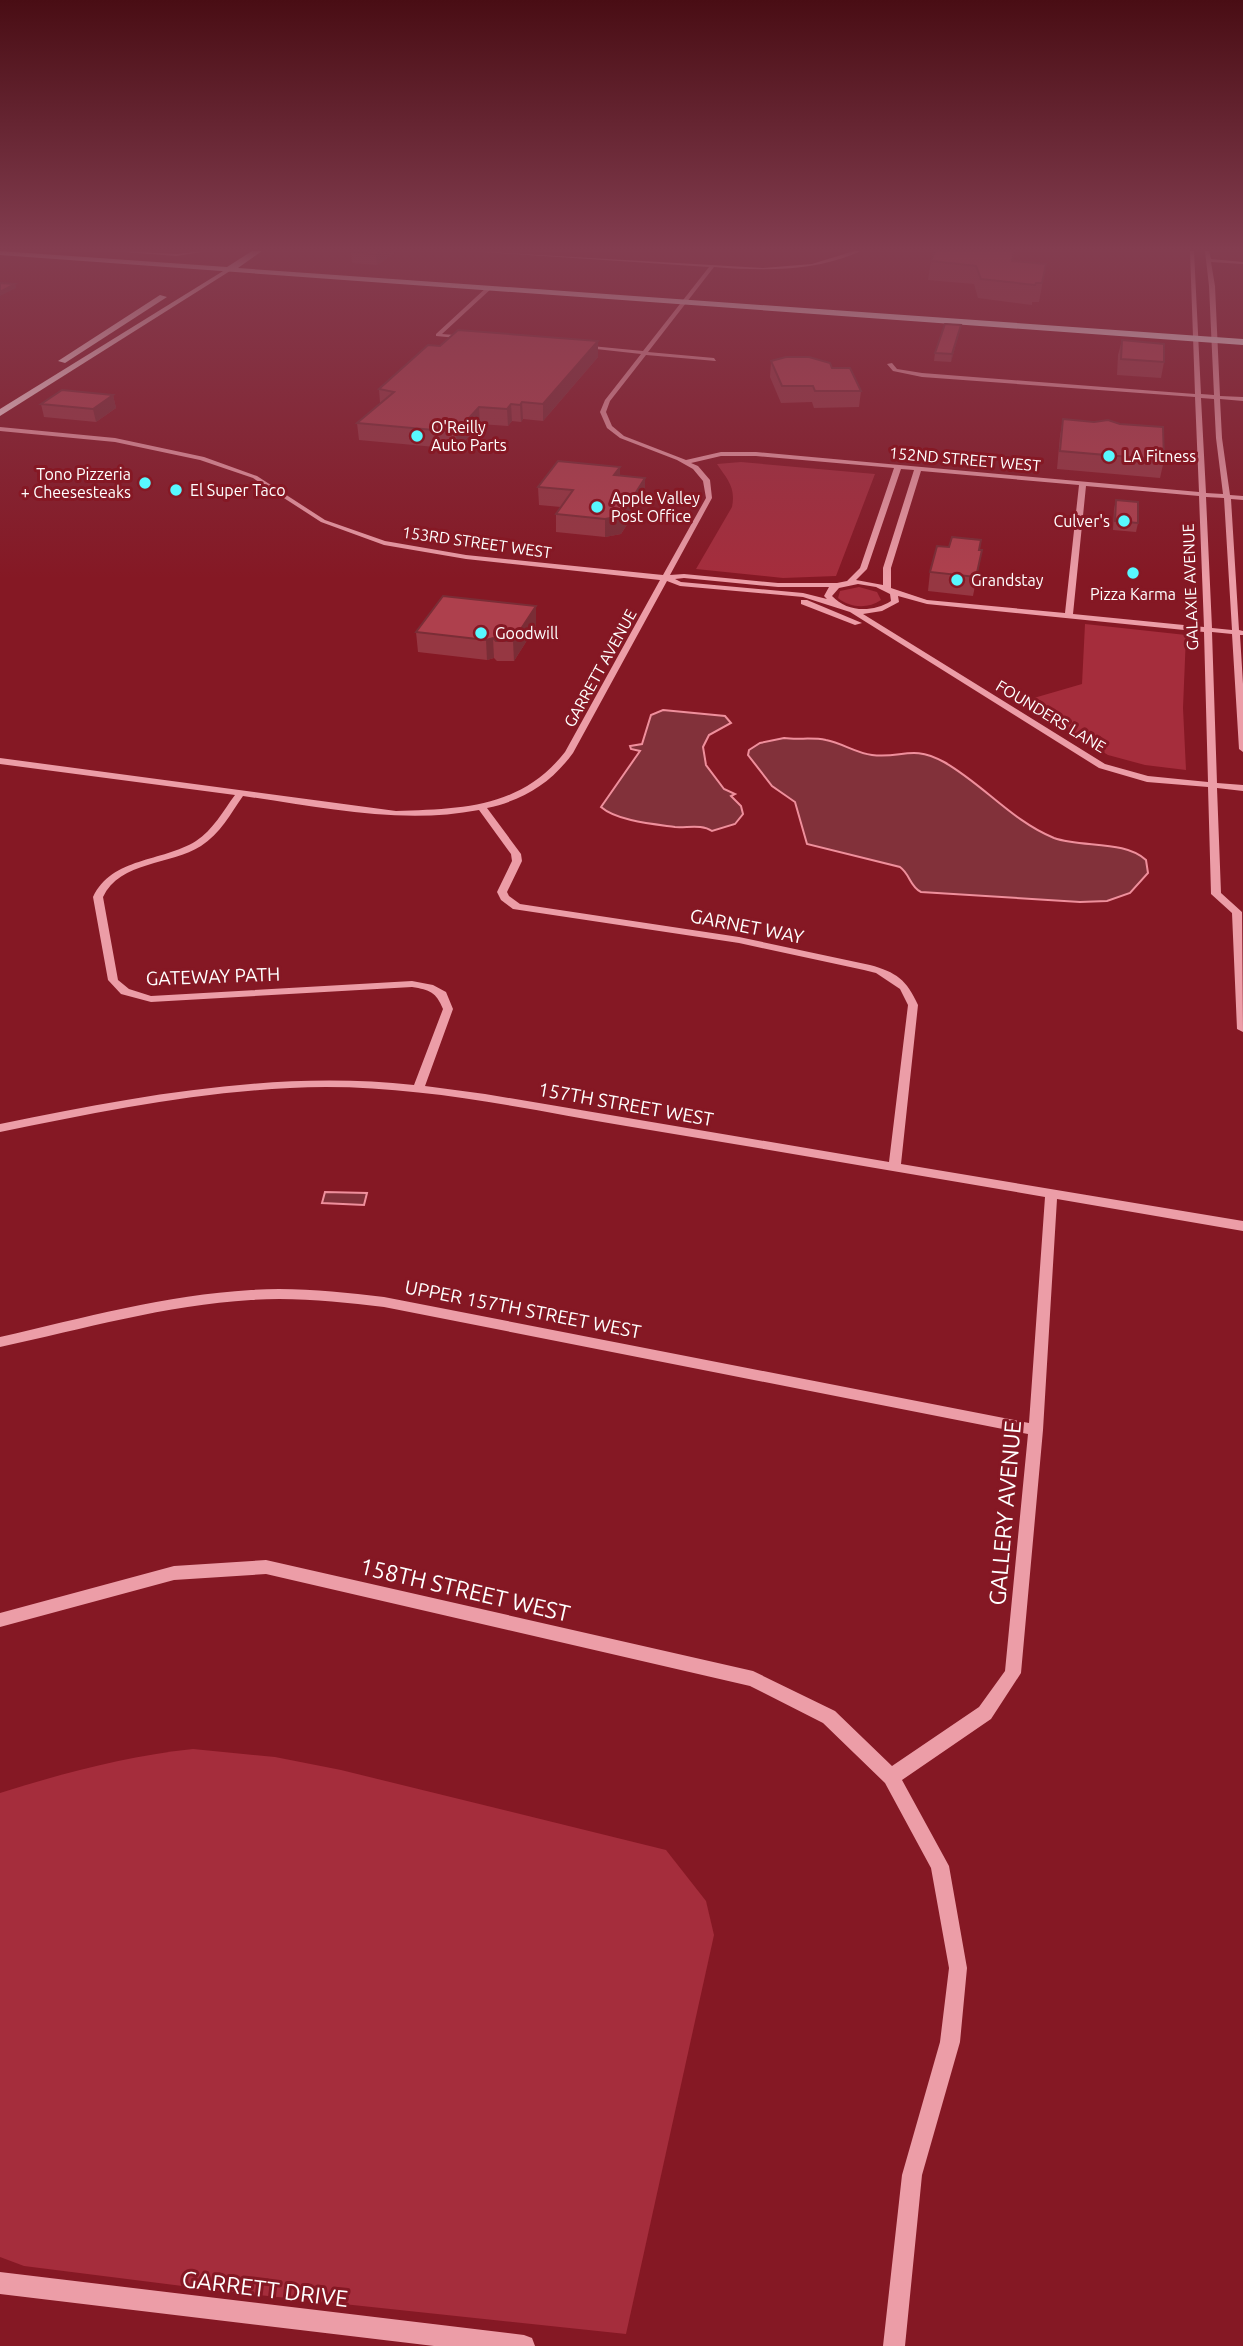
<svg xmlns="http://www.w3.org/2000/svg" width="1243" height="2346" viewBox="0 0 1243 2346" font-family="Ubuntu,sans-serif">
<style>
.green{fill:#a52d3c}
.water{fill:#82313a;stroke:#ef8f9c;stroke-width:2}
.lines{fill:none;stroke-linecap:round;stroke-linejoin:round}
.minor{fill:#ec9da7;fill-rule:evenodd}
.major{fill:#ffe2e4;fill-rule:evenodd}
.highway{fill:#fff;fill-rule:evenodd}
.wall{fill:#963742}
.shaded-wall{fill:#7a2d36}
.building{fill:#ae404d;stroke:#7a2d36;stroke-width:2}
.poi-dot{fill:#58f8ff;stroke:#851824;stroke-width:2.5}
.labels{text-anchor:middle;stroke-width:6;stroke-linejoin:round;paint-order:stroke}
.far-poi-label{font-size:16px;fill:#fff;stroke:#851824;text-anchor:start}
.far-street-label{font-size:16px;fill:#fff;stroke:#851824}
.street-label{font-size:19px;fill:#fff;stroke:#851824}
.near-street-label{font-size:23px;fill:#fff;stroke:#851824}
</style>
<rect width="100%" height="100%" fill="#851824"/>
<g class="green">
<path d="M 741,462 L 875,474 L 836,576 L 783,578 L 696,569 L 732,507 C 736,487 727,479 717,464 Z"/>
<path d="M 859,587 L 877,592 L 881,600 C 868,609 850,608 838,598 L 840,591 Z"/>
<polygon points="1085,624 1186,635 1183,708 1186,770 1145,765 1108,755 1020,702 1082,684"/>
<path d="M 193,1749 L 275,1757 L 341,1770 L 666,1850 L 706,1901 L 714,1935 L 626,2334 L 222,2291 L 24,2266 L 0,2257 L 0,1793 C 64,1773 126,1756 193,1749 Z"/>
</g>
<g class="water">
<path d="M 663,710 L 725,716 L 731,723 L 709,735 L 703,747 L 706,765 L 724,789 L 735,794 L 731,796 L 741,806 L 743,814 L 735,824 L 712,831 C 702,824 687,828 675,827 C 653,824 617,821 601,807 L 640,751 L 631,749 L 630,746 L 642,744 L 651,715 Z"/>
<path d="M 784,738 C 798,740 812,737 826,740 C 842,743 856,753 872,755 C 902,759 911,744 944,762 C 983,784 1012,821 1054,838 C 1082,848 1125,840 1146,860 L 1148,873 L 1130,893 L 1107,901 L 1080,902 L 921,892 C 910,887 910,874 900,867 L 807,844 L 795,802 L 772,786 L 748,755 L 749,750 L 760,743 Z"/>
<polygon points="325,1192 367,1193 364,1205 322,1203"/>
</g>
<g class="lines">
<g class="minor">
<polygon points="113,251 177,254 206,251 177,256"/>
<path d="M 469,251 L 763,268 L 812,264 L 854,251 L 861,251 C 815,272 764,271 714,267 L 648,352 L 714,358 L 716,361 L 646,355 L 610,401 L 606,412 L 612,426 L 624,436 L 686,460 L 721,452 L 756,452 L 1199,492 L 1195,397 L 922,377 L 893,371 L 887,364 L 892,363 L 897,369 L 922,373 L 1195,394 L 1190,251 L 1194,251 L 1201,394 L 1214,395 L 1209,286 L 1205,251 L 1209,251 L 1211,259 L 1243,262 L 1243,264 L 1211,262 L 1215,286 L 1220,396 L 1243,397 L 1243,401 L 1220,399 L 1222,438 L 1230,495 L 1243,496 L 1243,500 L 1231,499 L 1239,630 L 1243,631 L 1243,635 L 1240,635 L 1243,684 L 1243,752 L 1239,749 L 1232,634 L 1212,632 L 1217,783 L 1243,785 L 1243,791 L 1217,788 L 1221,893 L 1242,912 L 1243,1032 L 1237,1029 L 1232,913 L 1211,894 L 1208,787 L 1147,782 L 1099,768 L 850,612 L 803,597 L 680,586 L 667,581 L 573,753 C 551,783 524,800 487,808 L 521,854 L 522,861 L 507,892 L 509,896 L 520,904 L 739,937 L 870,965 C 896,972 907,980 918,1005 L 901,1164 L 1243,1221 L 1243,1231 L 1057,1199 L 1043,1430 L 1021,1673 L 991,1719 L 902,1780 L 949,1866 L 967,1968 L 960,2042 L 922,2175 L 905,2346 L 883,2346 L 902,2175 L 940,2042 L 949,1968 L 931,1868 L 885,1783 L 823,1723 L 750,1686 L 266,1574 L 174,1580 L 0,1627 L 0,1613 L 174,1566 L 266,1560 L 753,1671 L 835,1711 L 892,1766 L 979,1707 L 1005,1671 L 1028,1434 L 384,1307 C 340,1302 296,1297 251,1300 C 166,1305 83,1329 0,1347 L 0,1337 C 83,1318 166,1295 251,1290 C 296,1287 340,1292 384,1297 L 1029,1423 L 1045,1197 C 905,1173 765,1149 626,1126 C 527,1109 427,1087 326,1087 C 216,1088 107,1110 0,1132 L 0,1124 C 137,1096 274,1070 414,1085 L 443,1009 C 436,992 430,990 412,987 L 151,1002 L 121,994 L 108,980 L 93,897 C 112,857 162,862 196,841 C 213,830 223,811 235,795 L 0,764 L 0,758 L 396,811 C 462,809 521,808 565,752 L 660,580 L 466,559 L 384,545 L 321,522 L 253,478 L 200,460 L 115,442 L 0,431 L 0,427 L 115,438 L 204,457 L 257,476 L 325,520 L 385,541 L 466,555 L 663,575 L 706,498 L 703,481 L 693,469 L 677,460 L 620,438 L 607,428 L 600,412 L 605,400 L 641,354 L 578,347 L 581,345 L 643,351 L 709,267 ZM 1201,398 L 1214,399 L 1216,438 L 1223,494 L 1206,493 ZM 721,456 L 756,456 L 894,468 L 860,568 L 847,581 L 837,583 L 778,583 L 684,574 L 670,575 L 712,498 L 710,480 L 698,466 L 691,463 ZM 901,469 L 914,470 L 883,568 L 883,585 L 856,580 L 867,569 ZM 921,471 L 1079,485 L 1065,613 L 927,600 L 891,588 L 891,568 ZM 1086,486 L 1199,496 L 1204,627 L 1073,614 ZM 1206,497 L 1224,498 L 1232,630 L 1212,628 ZM 684,578 L 778,587 L 829,587 L 824,596 L 827,599 L 803,593 L 681,582 L 675,579 ZM 858,584 L 876,587 L 890,594 L 891,601 C 872,613 847,612 832,596 L 839,588 ZM 898,596 L 927,604 L 1204,632 L 1208,782 L 1148,776 L 1105,764 L 863,614 L 882,611 L 899,602 ZM 243,796 C 321,807 401,825 479,810 L 511,854 L 512,861 L 497,892 L 501,900 L 513,909 L 739,943 L 864,970 L 876,973 L 900,989 L 908,1005 L 889,1162 L 485,1094 L 425,1086 L 453,1009 L 446,992 L 433,985 L 412,981 L 151,996 L 129,989 L 118,980 L 103,897 C 120,861 171,865 201,846 C 220,834 231,813 243,796 Z"/>
<polygon points="488,286 493,287 442,334 466,336 468,339 436,336 436,334"/>
<polygon points="801,600 807,600 862,623 855,625 801,604"/>
<polygon points="0,2272 524,2335 532,2338 535,2346 434,2346 0,2294"/>
</g>
<g class="major">
<polygon points="228,268 230,271 0,416 0,409"/>
<polygon points="160,295 167,297 65,363 58,361"/>
</g>
<polygon class="highway" points="0,251 227,267 252,251 262,251 238,268 1243,339 1243,345 0,255"/>
</g>
<g class="wall">
<polygon points="353,251 397,251 377,265 352,263 351,252"/>
<polygon points="931,261 1014,261 1046,264 1039,302 1032,302 1032,305 978,298 974,284 928,280"/>
<polygon points="961,325 959,333 951,362 934,361 935,353"/>
<polygon points="1122,340 1164,362 1161,378 1117,375 1118,355"/>
<polygon points="598,357 543,421 523,419 521,422 512,421 508,426 480,424 457,449 359,440 357,423 380,403 379,389"/>
<polygon points="771,361 832,368 861,391 859,407 814,408 812,402 781,403 770,377"/>
<polygon points="113,395 116,408 96,422 44,417 41,404"/>
<polygon points="1063,419 1164,460 1160,478 1057,469 1060,436"/>
<polygon points="620,467 620,476 645,478 645,496 621,534 605,537 556,532 556,514 561,507 539,505 538,487"/>
<polygon points="1116,500 1138,523 1136,532 1113,530 1114,509"/>
<polygon points="979,550 982,550 973,596 928,591 930,572"/>
<polygon points="536,626 514,661 497,661 494,658 487,660 418,652 416,632"/>
</g>
<g class="shaded-wall">
<polygon points="380,251 397,251 377,265 376,254"/>
<polygon points="15,284 16,288 0,296 0,292"/>
<polygon points="961,325 959,333 951,362 952,354"/>
<polygon points="598,341 598,357 543,421 543,404"/>
<polygon points="113,395 116,408 96,422 93,409"/>
<polygon points="522,402 523,419 521,422 520,405"/>
<polygon points="511,404 512,421 508,426 507,409"/>
<polygon points="479,407 480,424 457,449 456,432"/>
<polygon points="620,467 620,485 614,475"/>
<polygon points="645,478 645,496 621,534 605,537 605,519"/>
<polygon points="536,606 536,626 514,661 513,641"/>
<polygon points="493,638 494,658 487,660 486,640"/>
</g>
<g class="building">
<polygon points="353,251 380,251 376,254 351,252"/>
<polygon points="935,251 1014,251 1012,261 1046,264 1042,283 1036,283 1035,285 981,279 976,266 931,261"/>
<polygon points="0,283 15,284 0,292"/>
<polygon points="945,324 961,325 952,354 935,353"/>
<polygon points="458,330 598,341 543,404 522,402 520,405 511,404 507,409 479,407 456,432 357,423 394,392 379,389 428,345 440,346"/>
<polygon points="1122,340 1164,344 1164,362 1121,359"/>
<polygon points="786,357 809,357 830,363 832,368 850,368 861,391 815,391 813,386 782,386 771,361"/>
<polygon points="62,390 113,395 93,409 41,404"/>
<polygon points="1063,419 1094,422 1108,420 1120,424 1163,427 1164,460 1060,451"/>
<polygon points="558,461 620,467 614,475 645,478 621,516 605,519 556,514 573,490 538,487"/>
<polygon points="1116,500 1138,502 1138,523 1115,521"/>
<polygon points="952,537 981,540 979,550 982,550 976,577 930,572 937,546 949,547"/>
<polygon points="443,596 536,606 513,641 496,641 493,638 486,640 416,632"/>
</g>
<linearGradient id="sky" x2="0" y2="1"><stop stop-color="#490d14"/><stop offset="0.43" stop-color="#833d50"/><stop offset="1" stop-color="#833d50" stop-opacity="0"/></linearGradient>
<rect width="1243" height="579" fill="url(#sky)"/>
<g class="poi-dot">
<circle cx="417" cy="436" r="7"/>
<circle cx="1109" cy="456" r="7"/>
<circle cx="145" cy="483" r="7"/>
<circle cx="176" cy="490" r="7"/>
<circle cx="597" cy="507" r="7"/>
<circle cx="1124" cy="521" r="7"/>
<circle cx="1133" cy="573" r="7"/>
<circle cx="957" cy="580" r="7"/>
<circle cx="481" cy="633" r="7"/>
</g>
<g class="labels">
<g class="far-poi-label">
<text x="431" y="433">O'Reilly<tspan x="431" dy="18">Auto Parts</tspan></text>
<text x="1123" y="462">LA Fitness</text>
<text x="131" y="480" text-anchor="end">Tono Pizzeria<tspan x="131" dy="18">+ Cheesesteaks</tspan></text>
<text x="190" y="496">El Super Taco</text>
<text x="611" y="504">Apple Valley<tspan x="611" dy="18">Post Office</tspan></text>
<text x="1110" y="527" text-anchor="end">Culver's</text>
<text x="971" y="586">Grandstay</text>
<text x="1133" y="600" text-anchor="middle">Pizza Karma</text>
<text x="495" y="639">Goodwill</text>
</g>
<g class="far-street-label">
<text transform="translate(965 459) rotate(5)" y="6">152ND STREET WEST</text>
<text transform="translate(477 542) rotate(8)" y="6">153RD STREET WEST</text>
<text transform="translate(1190 587) rotate(-92)" y="6">GALAXIE AVENUE</text>
<text transform="translate(600 668) rotate(-61)" y="6">GARRETT AVENUE</text>
<text transform="translate(1051 716) rotate(31)" y="6">FOUNDERS LANE</text>
</g>
<g class="street-label">
<text transform="translate(747 926) rotate(11)" y="7">GARNET WAY</text>
<text transform="translate(213 976) rotate(-2)" y="7">GATEWAY PATH</text>
<text transform="translate(626 1104) rotate(10)" y="7">157TH STREET WEST</text>
<text transform="translate(523 1309) rotate(11)" y="7">UPPER 157TH STREET WEST</text>
</g>
<g class="near-street-label">
<text transform="translate(1005 1513) rotate(-85)" y="8">GALLERY AVENUE</text>
<text transform="translate(465 1590) rotate(13)" y="8">158TH STREET WEST</text>
<text transform="translate(265 2289) rotate(7)" y="8">GARRETT DRIVE</text>
</g>
</g>
</svg>
